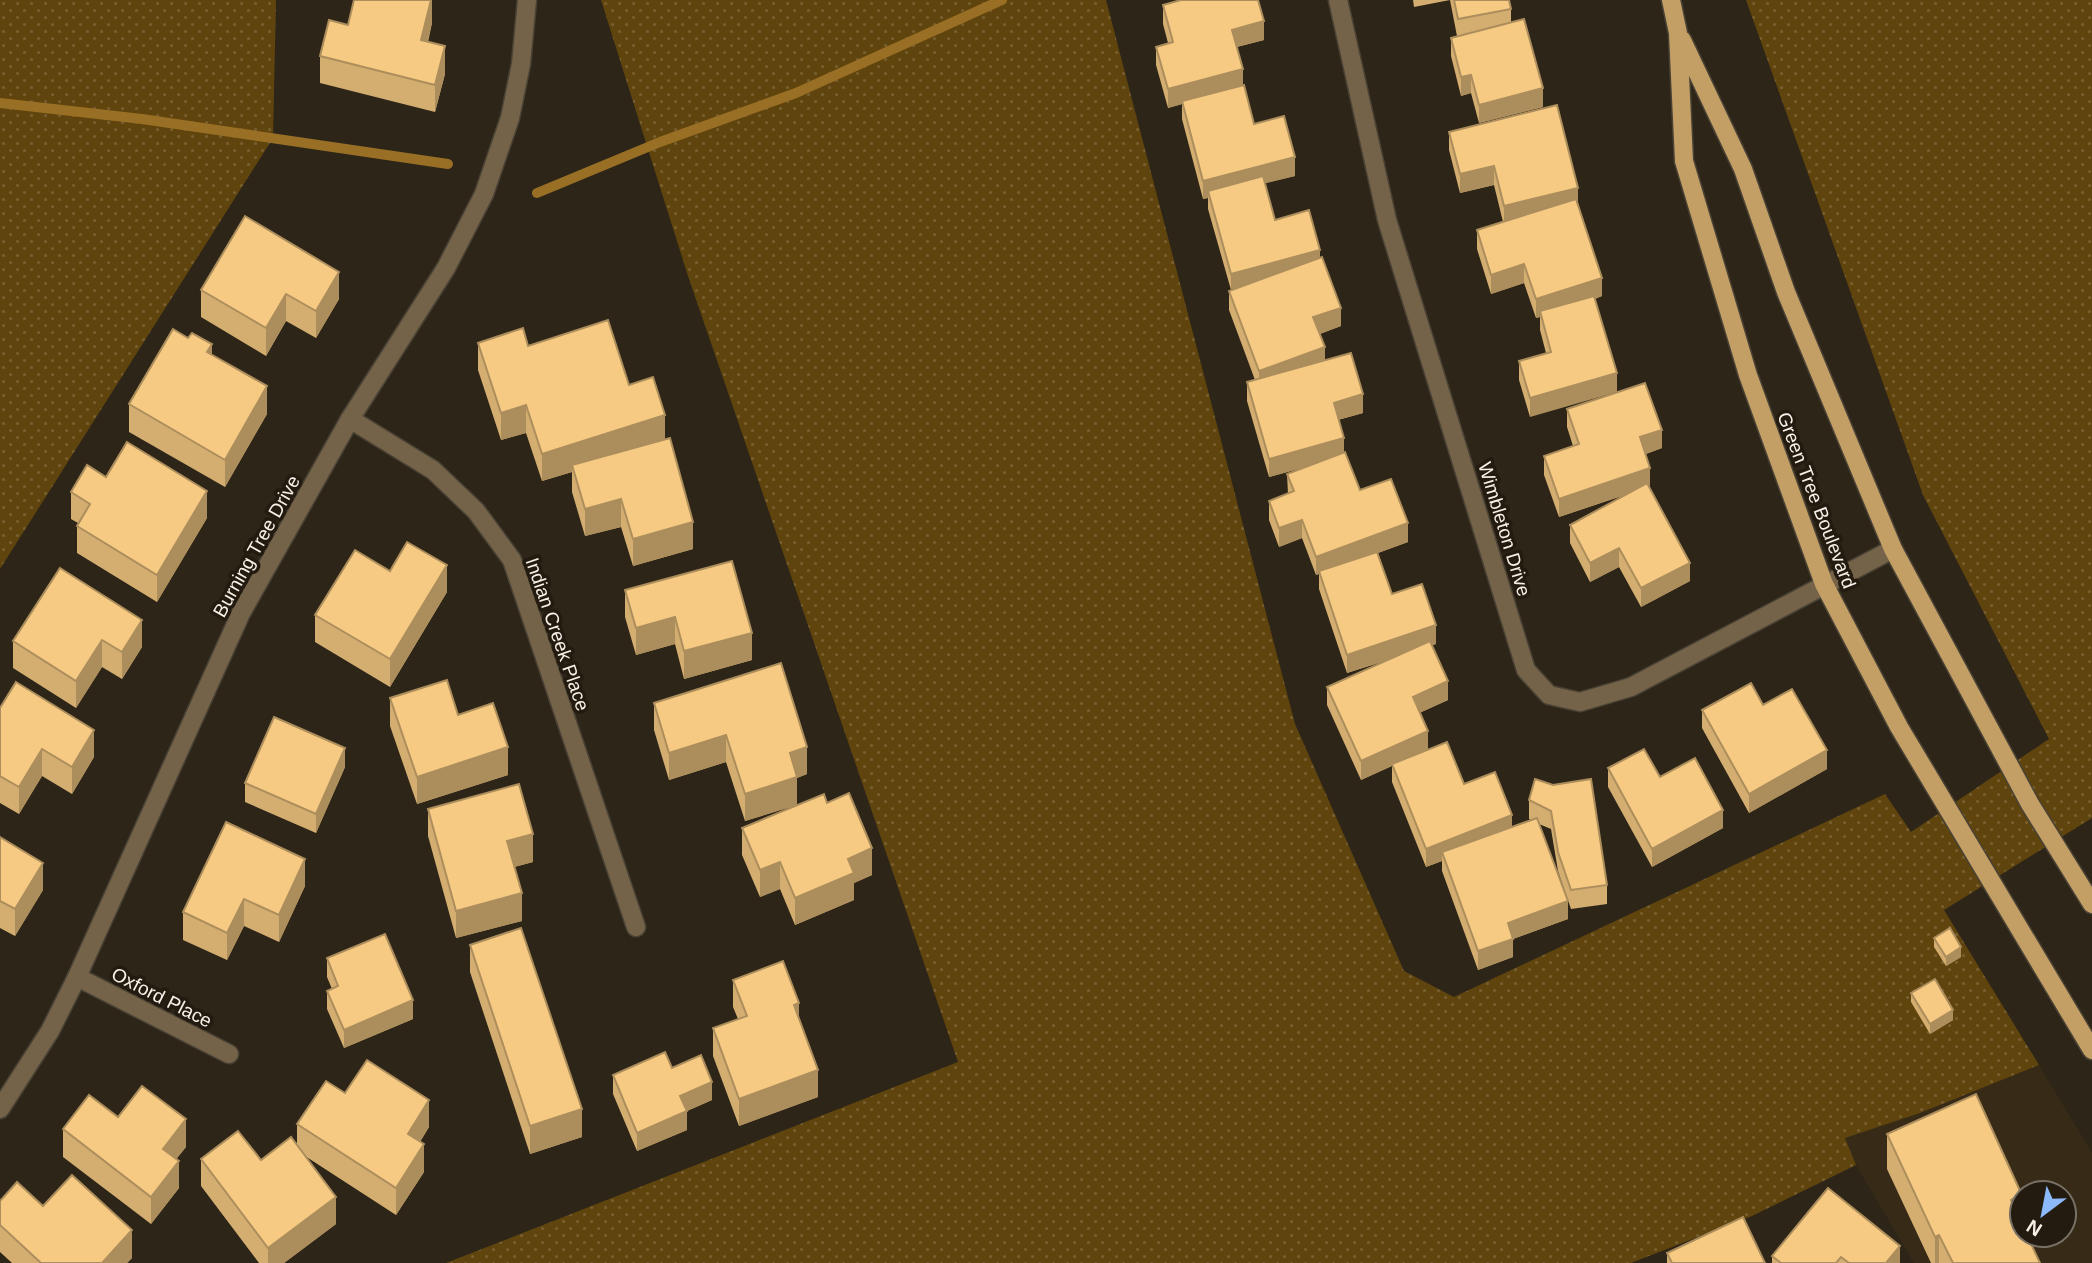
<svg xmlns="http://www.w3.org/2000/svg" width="2092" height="1263" viewBox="0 0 2092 1263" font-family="Arial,sans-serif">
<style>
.built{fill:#372b18;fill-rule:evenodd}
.grass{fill:url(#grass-dots)}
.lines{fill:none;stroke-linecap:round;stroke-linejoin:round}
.stream{stroke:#986f25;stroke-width:10}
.street-casing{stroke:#494235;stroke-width:21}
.primary-casing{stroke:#494235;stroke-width:21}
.street{stroke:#746348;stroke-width:18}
.primary{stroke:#c39f65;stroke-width:18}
.wall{fill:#d4ae71}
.shaded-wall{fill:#ac8d5c}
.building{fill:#f6ca83;stroke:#ac8d5c;stroke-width:2}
.labels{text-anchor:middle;stroke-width:7;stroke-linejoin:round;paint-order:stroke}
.street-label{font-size:19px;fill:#f7f1e9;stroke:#231b0f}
</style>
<defs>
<pattern id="grass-dots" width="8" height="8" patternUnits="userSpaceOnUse" patternTransform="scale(1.75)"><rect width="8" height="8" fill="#60440d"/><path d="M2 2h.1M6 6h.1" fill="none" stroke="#785f30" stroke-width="1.8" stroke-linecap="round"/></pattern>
</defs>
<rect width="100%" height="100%" fill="#2d2518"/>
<path class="built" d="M 2039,1065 L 2092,1153 L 2092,1263 L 1914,1263 L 1856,1165 L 1845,1138 L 1920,1113 ZM 2022,1193 L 2064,1193 L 2064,1235 L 2022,1235 Z"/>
<g class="grass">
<polygon points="0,0 276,0 273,138 0,569"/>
<polygon points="601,0 1106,0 1295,724 1404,971 1454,997 1885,794 1911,832 2049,739 1923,495 1746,0 2092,0 2092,818 1944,910 2039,1065 1920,1113 1845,1138 1856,1165 1752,1216 1631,1263 446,1263 958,1062 688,276"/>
</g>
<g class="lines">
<g class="stream">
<polyline points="0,103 142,119 448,164"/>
<polyline points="537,193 660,142 796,93 1002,0"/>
</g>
<g class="street-casing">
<g id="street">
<polyline points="1338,0 1387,220 1526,670 1549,695 1580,702 1631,687 1893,549"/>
<polyline points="350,419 433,470 476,511 512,560 636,927"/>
<polyline points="77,977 229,1054"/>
<polyline points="0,1109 50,1031 77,977 241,613 350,419 446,268 484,194 510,118 521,64 527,0"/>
</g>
</g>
<g class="primary-casing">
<g id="primary">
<polyline points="1671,0 1678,33 1684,161 1748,375 1824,584 1899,727 2092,1050"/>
<polyline points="1682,40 1743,169 1786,292 1893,549 2030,804 2092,904"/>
</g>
</g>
<use href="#street" class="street"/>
<use href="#primary" class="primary"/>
</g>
<g class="wall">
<polygon points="432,0 432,23 428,42 445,74 435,112 320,83 320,56 348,25"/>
<polygon points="1413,0 1450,0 1414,7"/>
<polygon points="1450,0 1509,0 1511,9 1511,22 1543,107 1479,123 1471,93 1461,96 1451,56 1451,38 1457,36"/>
<polygon points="1163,5 1264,40 1237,47 1243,85 1254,124 1295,176 1265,183 1275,220 1320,257 1341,326 1320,334 1325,360 1363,413 1338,420 1344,453 1360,490 1408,542 1378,553 1392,594 1436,644 1432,645 1448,700 1419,713 1428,749 1418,754 1464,784 1512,827 1531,820 1529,819 1529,800 1535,779 1607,885 1607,904 1571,909 1558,871 1551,829 1539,824 1568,919 1513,939 1513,957 1478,970 1442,871 1442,861 1426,867 1392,782 1392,766 1361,780 1327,705 1327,687 1385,661 1347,673 1319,589 1319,574 1316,575 1302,538 1279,547 1269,520 1269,501 1288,494 1287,474 1301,468 1269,477 1247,401 1247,382 1255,380 1229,310 1229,291 1231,290 1208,209 1208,198 1203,199 1182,119 1182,104 1168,108 1156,65 1156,47 1168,43 1163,24"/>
<polygon points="1449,132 1578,203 1602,296 1595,299 1530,417 1519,380 1519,361 1546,353 1540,330 1540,317 1536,318 1524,283 1491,294 1477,249 1477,230 1503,222 1494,185 1460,193 1449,150"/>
<polygon points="245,216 339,299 316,338 286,321 266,356 201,317 201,290"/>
<polygon points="478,343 528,346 629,385 665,440 693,549 633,566 621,527 585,536 572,492 572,472 542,481 526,433 501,440 478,370"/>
<polygon points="212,355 267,414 225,487 129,432 129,404"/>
<polygon points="1567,409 1662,448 1646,454 1650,486 1649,487 1690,581 1641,607 1619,567 1590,582 1570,543 1570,525 1625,495 1559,517 1544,475 1544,456 1573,446 1567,427"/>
<polygon points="106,477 207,518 157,602 77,553 77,526 78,523 71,519 71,492"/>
<polygon points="60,568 142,647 122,679 102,667 76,708 13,668 13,641"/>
<polygon points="390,571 447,592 390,687 315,642 315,615"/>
<polygon points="625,590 752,660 684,679 675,644 636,655 625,617"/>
<polygon points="390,698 508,775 417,804 390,726"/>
<polygon points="654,703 807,774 797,778 797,805 745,821 726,762 669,780 654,730"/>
<polygon points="1763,705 1827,769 1749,813 1702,728 1702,710"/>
<polygon points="0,708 94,757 72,794 42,776 19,814 0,803"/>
<polygon points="345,767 316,833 245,802 245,783"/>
<polygon points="1608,768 1660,777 1723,828 1652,867 1608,787"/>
<polygon points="827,803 872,875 854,883 854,900 795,925 780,889 760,897 742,855 742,828"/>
<polygon points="428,809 533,862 514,867 522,921 456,938 428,836"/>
<polygon points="226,822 305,886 279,942 244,926 227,960 183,940 183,912"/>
<polygon points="0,837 43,890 15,936 0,928"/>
<polygon points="1934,938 1961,957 1946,966 1934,947"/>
<polygon points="470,945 582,1137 530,1154 470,972"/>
<polygon points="327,958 413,1019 344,1048 327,1009 327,991 332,989 327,977"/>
<polygon points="733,980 799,1019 818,1097 739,1126 713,1056 713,1028 738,1019 733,1007"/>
<polygon points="1911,993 1953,1020 1930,1034 1911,1002"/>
<polygon points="672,1068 712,1100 687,1111 687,1130 637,1151 613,1094 613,1075"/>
<polygon points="345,1093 429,1127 420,1142 424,1172 396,1215 305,1156 336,1224 284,1263 259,1263 201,1186 201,1159 261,1160 297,1146 297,1124"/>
<polygon points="118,1117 186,1147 176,1159 179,1188 151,1224 63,1157 63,1129"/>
<polygon points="1887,1134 2021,1222 2040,1263 1931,1263 1887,1169"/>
<polygon points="1828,1188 1900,1263 1772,1263 1772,1256"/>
<polygon points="0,1201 43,1206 132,1258 127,1263 12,1263 0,1252"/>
<polygon points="1667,1253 1765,1263 1667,1263"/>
</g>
<g class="shaded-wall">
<polygon points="431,0 432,0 432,23 421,67 421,40"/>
<polygon points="1264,21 1264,40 1232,48 1232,30"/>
<polygon points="445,46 445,74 435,112 435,85"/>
<polygon points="1243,69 1243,88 1182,101 1182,104 1168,108 1168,89"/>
<polygon points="1471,75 1471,93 1461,96 1461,77"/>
<polygon points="1543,88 1543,107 1479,123 1479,105"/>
<polygon points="1295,157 1295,176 1210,197 1208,191 1208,198 1203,199 1203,181"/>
<polygon points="1494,166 1494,185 1460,193 1460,174"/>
<polygon points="1578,188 1578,206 1504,224 1504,206"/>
<polygon points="1320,250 1320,269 1231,293 1231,274"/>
<polygon points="1524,264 1524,283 1491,294 1491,275"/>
<polygon points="339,272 339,299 316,338 316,311"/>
<polygon points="1602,278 1602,296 1541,316 1540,311 1540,317 1536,318 1536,299"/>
<polygon points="286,294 286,321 266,356 266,328"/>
<polygon points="1341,308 1341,326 1313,336 1313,317"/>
<polygon points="212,344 212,372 207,352"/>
<polygon points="1325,347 1325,366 1259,390 1259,371"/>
<polygon points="1617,373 1617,392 1530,417 1530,398"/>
<polygon points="267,386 267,414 225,487 225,460"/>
<polygon points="1363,394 1363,413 1334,421 1334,403"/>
<polygon points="526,405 526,433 501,440 501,413"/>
<polygon points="665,415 665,442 572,465 572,472 542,481 542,454"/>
<polygon points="1662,430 1662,448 1640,456 1640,437"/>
<polygon points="1344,438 1344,457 1269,477 1269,459"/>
<polygon points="1650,468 1650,486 1559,517 1559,499"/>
<polygon points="207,491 207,518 157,602 157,575"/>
<polygon points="621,499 621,527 585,536 585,509"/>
<polygon points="1302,520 1302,538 1279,547 1279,528"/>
<polygon points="693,522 693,549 633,566 633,539"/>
<polygon points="1408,523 1408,542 1320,574 1319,571 1319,574 1316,575 1316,557"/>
<polygon points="1619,548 1619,567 1590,582 1590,563"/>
<polygon points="1690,563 1690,581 1641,607 1641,588"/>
<polygon points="447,565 447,592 390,687 390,659"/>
<polygon points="675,617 675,644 636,655 636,628"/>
<polygon points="142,620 142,647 122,679 122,652"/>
<polygon points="1436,625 1436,644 1347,673 1347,655"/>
<polygon points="752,633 752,660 684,679 684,651"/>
<polygon points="102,640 102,667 76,708 76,681"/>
<polygon points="1448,681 1448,700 1413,716 1413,697"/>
<polygon points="94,730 94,757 72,794 72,767"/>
<polygon points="1428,731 1428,749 1361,780 1361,761"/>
<polygon points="726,735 726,762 669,780 669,753"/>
<polygon points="508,747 508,775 417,804 417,777"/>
<polygon points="807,747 807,774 797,778 797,805 745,821 745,794 790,753"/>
<polygon points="345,748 345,767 316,833 316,814"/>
<polygon points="42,749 42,776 19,814 19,787"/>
<polygon points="1827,750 1827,769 1749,813 1749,794"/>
<polygon points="1723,810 1723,828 1652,867 1652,849"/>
<polygon points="1512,815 1512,833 1442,852 1442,861 1426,867 1426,849"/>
<polygon points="533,834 533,862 507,869 507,841"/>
<polygon points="872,848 872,875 854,883 854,900 795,925 795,898 848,859"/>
<polygon points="305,859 305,886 279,942 279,915"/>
<polygon points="780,862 780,889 760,897 760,870"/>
<polygon points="43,863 43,890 15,936 15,909"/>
<polygon points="522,893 522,921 456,938 456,911"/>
<polygon points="244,899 244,926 227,960 227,933"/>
<polygon points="1568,901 1568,919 1513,939 1513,957 1478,970 1478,951 1508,923"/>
<polygon points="1961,947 1961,957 1946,966 1946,957"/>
<polygon points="413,1000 413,1019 344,1048 344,1030"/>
<polygon points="799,1003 799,1031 794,1005"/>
<polygon points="1953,1010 1953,1020 1930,1034 1930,1024"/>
<polygon points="818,1070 818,1097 739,1126 739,1099"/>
<polygon points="712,1082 712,1100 680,1114 680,1096"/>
<polygon points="429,1100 429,1127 408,1161 408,1134"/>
<polygon points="582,1109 582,1137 530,1154 530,1126"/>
<polygon points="687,1111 687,1130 637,1151 637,1133"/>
<polygon points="186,1119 186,1147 163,1176 163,1149"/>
<polygon points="424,1144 424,1172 396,1215 396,1188"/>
<polygon points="179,1161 179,1188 151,1224 151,1197"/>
<polygon points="2021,1193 2021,1228 2011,1200"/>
<polygon points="336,1197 336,1224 284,1263 268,1263 268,1248"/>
<polygon points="132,1230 132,1258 127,1263 102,1263"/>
<polygon points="1939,1235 1939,1263 1935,1263 1935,1237"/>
<polygon points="1900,1246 1900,1263 1886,1263"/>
</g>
<g class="building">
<polygon points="354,0 431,0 421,40 445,46 435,85 320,56 329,20 348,25"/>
<polygon points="1181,0 1258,0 1264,21 1232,30 1243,69 1168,89 1156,47 1173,42 1163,5"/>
<polygon points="1454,0 1509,0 1511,9 1458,19"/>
<polygon points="1524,19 1543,88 1479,105 1471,75 1461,77 1451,38"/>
<polygon points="1244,85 1254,124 1284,116 1295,157 1203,181 1182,101"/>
<polygon points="1557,105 1578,188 1504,206 1494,166 1460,174 1449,132"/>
<polygon points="1263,176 1275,220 1309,210 1320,250 1231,274 1208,191"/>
<polygon points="1576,199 1602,278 1536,299 1524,264 1491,275 1477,230"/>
<polygon points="245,216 339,272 316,311 286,294 266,328 201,290"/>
<polygon points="1322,257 1341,308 1313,317 1325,347 1259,371 1229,291"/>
<polygon points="1594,296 1617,373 1530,398 1519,361 1551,352 1540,311"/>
<polygon points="608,320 629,385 653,377 665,415 542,454 526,405 501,413 478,343 523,328 528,346"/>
<polygon points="173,329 188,338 192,333 212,344 207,352 267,386 225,460 129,404"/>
<polygon points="1351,353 1363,394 1334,403 1344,438 1269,459 1247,382"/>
<polygon points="1645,383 1662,430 1640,437 1650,468 1559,499 1544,456 1579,444 1567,409"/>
<polygon points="670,438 693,522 633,539 621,499 585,509 572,465"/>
<polygon points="127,442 207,491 157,575 77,526 90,504 71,492 87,465 106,477"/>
<polygon points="1345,452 1360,490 1391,479 1408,523 1316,557 1302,520 1279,528 1269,501 1294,491 1287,474"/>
<polygon points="1647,483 1690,563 1641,588 1619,548 1590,563 1570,525"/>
<polygon points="407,542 447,565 390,659 315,615 355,550 390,571"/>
<polygon points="1377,552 1392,594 1422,584 1436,625 1347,655 1319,571"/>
<polygon points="732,561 752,633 684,651 675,617 636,628 625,590"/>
<polygon points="60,568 142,620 122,652 102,640 76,681 13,641"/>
<polygon points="1430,641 1448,681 1413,697 1428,731 1361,761 1327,687"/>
<polygon points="781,663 807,747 790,753 797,777 745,794 726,735 669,753 654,703"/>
<polygon points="447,680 458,715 493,703 508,747 417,777 390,698"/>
<polygon points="16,682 94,730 72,767 42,749 19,787 0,776 0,708"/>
<polygon points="1751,683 1763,705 1792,689 1827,750 1749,794 1702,710"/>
<polygon points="274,717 345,748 316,814 245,783"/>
<polygon points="1447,742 1464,784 1495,772 1512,815 1426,849 1392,764"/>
<polygon points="1644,749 1660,777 1695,758 1723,810 1652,849 1608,768"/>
<polygon points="1535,779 1553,785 1591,779 1607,885 1571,890 1558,852 1551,811 1529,800"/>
<polygon points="519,784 533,834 507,841 522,893 456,911 428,809"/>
<polygon points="849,793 872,848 848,859 854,873 795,898 780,862 760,870 742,828 824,794 827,803"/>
<polygon points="1537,818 1568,901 1508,923 1513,939 1478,951 1442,852"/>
<polygon points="226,822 305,859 279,915 244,899 227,933 183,912"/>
<polygon points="0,837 43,863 15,909 0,901"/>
<polygon points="521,928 582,1109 530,1126 470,945"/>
<polygon points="1950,928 1961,947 1946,957 1934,938"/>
<polygon points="385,934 413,1000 344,1030 327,991 338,986 327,958"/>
<polygon points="783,961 799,1003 794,1005 818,1070 739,1099 713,1028 747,1016 733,980"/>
<polygon points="1935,979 1953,1010 1930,1024 1911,993"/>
<polygon points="665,1052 672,1068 701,1055 712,1082 680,1096 687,1111 637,1133 613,1075"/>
<polygon points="367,1060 429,1100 408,1134 424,1144 396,1188 297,1124 326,1081 345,1093"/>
<polygon points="142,1086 186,1119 163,1149 179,1161 151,1197 63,1129 89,1095 118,1117"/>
<polygon points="1976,1094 2021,1193 2011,1200 2022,1224 2022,1235 2027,1235 2040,1263 1953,1263 1939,1235 1935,1237 1887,1134"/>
<polygon points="238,1131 261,1160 291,1137 336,1197 268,1248 201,1159"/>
<polygon points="72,1175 132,1230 102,1263 41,1263 0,1225 0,1201 17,1182 43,1206"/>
<polygon points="1828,1188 1900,1246 1886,1263 1849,1263 1841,1257 1836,1263 1781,1263 1772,1256"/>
<polygon points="1743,1217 1765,1263 1672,1263 1667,1253"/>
</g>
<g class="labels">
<g class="street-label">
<text transform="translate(1817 500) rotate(69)" y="7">Green Tree Boulevard</text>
<text transform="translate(1505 529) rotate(73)" y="7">Wimbleton Drive</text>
<text transform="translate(256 546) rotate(-61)" y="7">Burning Tree Drive</text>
<text transform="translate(558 634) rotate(71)" y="7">Indian Creek Place</text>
<text transform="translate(162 997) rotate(27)" y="7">Oxford Place</text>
</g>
</g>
<g transform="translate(2043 1214) rotate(212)"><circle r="33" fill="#231b0f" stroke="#787166" stroke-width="2"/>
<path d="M0-5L12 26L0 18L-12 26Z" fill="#8cb9fc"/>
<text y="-10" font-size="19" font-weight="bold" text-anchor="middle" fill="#f7f1e9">N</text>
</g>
</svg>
